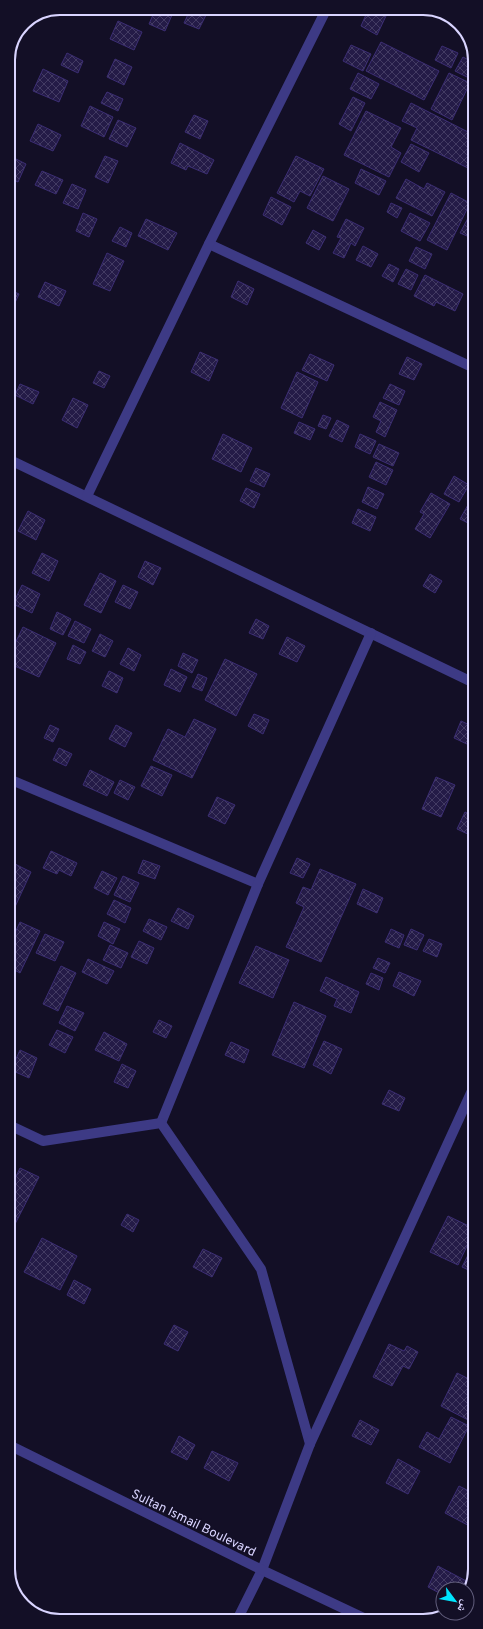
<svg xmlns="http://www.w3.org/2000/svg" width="483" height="1629" viewBox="0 0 483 1629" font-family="Overpass,'Noto Naskh Arabic',sans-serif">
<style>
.building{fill:url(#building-cross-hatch);stroke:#3b2d73}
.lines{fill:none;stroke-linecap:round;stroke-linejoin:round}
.minor{stroke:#3d3a85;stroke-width:10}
.tertiary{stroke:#3d3a85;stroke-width:10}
.labels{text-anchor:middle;stroke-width:3;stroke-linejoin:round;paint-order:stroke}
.street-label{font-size:13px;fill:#d9d4ff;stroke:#130f26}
.rim{fill:none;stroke:#d9d4ff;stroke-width:2}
</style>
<defs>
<pattern id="building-cross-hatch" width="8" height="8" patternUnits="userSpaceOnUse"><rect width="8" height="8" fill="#241b47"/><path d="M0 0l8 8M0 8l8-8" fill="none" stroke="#433b63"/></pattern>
</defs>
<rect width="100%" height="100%" fill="#130f26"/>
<g class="building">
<polygon points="156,8 172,15 165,31 149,24"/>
<polygon points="191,8 206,15 199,29 184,23"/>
<polygon points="369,8 386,16 377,35 361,26"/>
<polygon points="118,21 142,32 134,50 110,39"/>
<polygon points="381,42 439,71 424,100 366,71"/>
<polygon points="351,45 371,54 363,71 343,61"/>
<polygon points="442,46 458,53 451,68 435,60"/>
<polygon points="67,53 83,61 78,73 61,65"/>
<polygon points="463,57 474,63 474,72 471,79 455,71"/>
<polygon points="115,59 132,67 124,85 107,77"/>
<polygon points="43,69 68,81 59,102 33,91"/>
<polygon points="358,73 379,84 371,99 350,89"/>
<polygon points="449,73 470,83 452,120 431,109"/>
<polygon points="107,92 123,99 118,111 101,103"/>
<polygon points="353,97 365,103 351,131 339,124"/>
<polygon points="411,103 474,135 474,149 471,154 474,156 474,171 411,140 417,128 402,121"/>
<polygon points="90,106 113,117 104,137 81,126"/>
<polygon points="366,111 401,128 391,147 401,153 389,177 344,155"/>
<polygon points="194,115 208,121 200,139 185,132"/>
<polygon points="118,120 136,128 127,147 109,139"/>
<polygon points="38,124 61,135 53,151 30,141"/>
<polygon points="180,143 214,160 207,174 188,166 186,170 171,163"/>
<polygon points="411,144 429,153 419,172 401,162"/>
<polygon points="8,155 26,164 18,182 8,177"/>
<polygon points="105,156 118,161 108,183 95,177"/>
<polygon points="296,156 324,169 310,196 300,191 294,202 277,193"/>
<polygon points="361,169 386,181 379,195 355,183"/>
<polygon points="42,171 63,180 56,194 35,185"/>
<polygon points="323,176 349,189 333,221 307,208"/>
<polygon points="406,179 424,189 427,183 445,192 432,216 396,198"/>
<polygon points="72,184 86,190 78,209 63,203"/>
<polygon points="451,193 470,203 447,250 427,240"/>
<polygon points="271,197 291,207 282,225 263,215"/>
<polygon points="391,203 402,208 397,218 387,212"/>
<polygon points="83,213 97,219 89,237 76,231"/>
<polygon points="410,213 430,223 420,241 401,231"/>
<polygon points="468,218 474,221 474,239 460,233"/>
<polygon points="146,219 177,233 168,250 138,236"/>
<polygon points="346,219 364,228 355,246 351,243 344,258 333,253 341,238 337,237"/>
<polygon points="120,227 132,233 126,247 112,241"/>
<polygon points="313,230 326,237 319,250 306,243"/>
<polygon points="363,246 378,254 371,267 356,260"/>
<polygon points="416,247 432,254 425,269 409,261"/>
<polygon points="107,253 124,261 110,291 93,284"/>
<polygon points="389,264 399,269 393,282 382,276"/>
<polygon points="406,269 418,275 411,290 398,284"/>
<polygon points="425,275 463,294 455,311 436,302 434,306 414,296"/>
<polygon points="238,281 254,289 247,305 231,297"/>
<polygon points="45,282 66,291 59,306 38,297"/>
<polygon points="8,289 19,294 8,318"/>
<polygon points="200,352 218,360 209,381 191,372"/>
<polygon points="310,354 334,365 327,381 302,370"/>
<polygon points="407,357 422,364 414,380 399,374"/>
<polygon points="99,371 110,376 104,388 93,383"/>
<polygon points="297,372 318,382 302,418 281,408"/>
<polygon points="8,376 15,380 8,396"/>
<polygon points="20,384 39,392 33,404 15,395"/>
<polygon points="390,384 405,391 399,405 383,398"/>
<polygon points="73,398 88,405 77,428 62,420"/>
<polygon points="380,402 397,410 385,437 376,432 381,421 373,417"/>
<polygon points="323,415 331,418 326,429 318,426"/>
<polygon points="337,420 349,426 342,442 329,436"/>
<polygon points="299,422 315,429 310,440 294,433"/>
<polygon points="223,434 252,448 241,472 212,459"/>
<polygon points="360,434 376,441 370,454 355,447"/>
<polygon points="379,444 399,453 393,466 373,457"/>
<polygon points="376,462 393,470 386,485 369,477"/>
<polygon points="256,468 270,474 264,487 250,481"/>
<polygon points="454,476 469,485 459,502 444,494"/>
<polygon points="368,487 384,494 377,509 362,502"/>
<polygon points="246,488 260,494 254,508 240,501"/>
<polygon points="431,493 450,504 430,538 415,529 424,514 420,512"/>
<polygon points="469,503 474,506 474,526 460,519"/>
<polygon points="358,509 376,517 370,531 352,523"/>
<polygon points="28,511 45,520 36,540 18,531"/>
<polygon points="42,553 58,561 49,581 32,573"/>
<polygon points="145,561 161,568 153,585 138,577"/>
<polygon points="100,573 116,581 101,613 84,605"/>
<polygon points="430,574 442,581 435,593 423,586"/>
<polygon points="22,585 40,594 32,613 13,604"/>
<polygon points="123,585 138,592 130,609 115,602"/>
<polygon points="57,612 71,619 63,635 50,629"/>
<polygon points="256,619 269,626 263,639 249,633"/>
<polygon points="75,621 91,629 84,643 68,636"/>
<polygon points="23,627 56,643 39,677 8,663 8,658"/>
<polygon points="100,634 113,641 105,657 92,651"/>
<polygon points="287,637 305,646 297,662 279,654"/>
<polygon points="73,645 86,652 80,664 67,659"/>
<polygon points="128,648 141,655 134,671 120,664"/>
<polygon points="183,653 198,660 192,673 178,666"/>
<polygon points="225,659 257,674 236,716 205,700"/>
<polygon points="171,669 187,677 180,692 164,685"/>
<polygon points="109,671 123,678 117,693 102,686"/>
<polygon points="198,674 207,678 202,691 192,687"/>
<polygon points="254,714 269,720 263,734 248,726"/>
<polygon points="194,719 216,729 192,778 153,760 168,729 185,737"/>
<polygon points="461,721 474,727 474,732 469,745 454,738"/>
<polygon points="50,725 59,729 53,742 44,738"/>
<polygon points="116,725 132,733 125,747 109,739"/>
<polygon points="59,748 72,754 66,766 53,760"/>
<polygon points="151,766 172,775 162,796 141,786"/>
<polygon points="90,770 114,782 107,796 83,785"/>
<polygon points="436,777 455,785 441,817 422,809"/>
<polygon points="120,780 135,787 128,800 114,793"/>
<polygon points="217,797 235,805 225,824 208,816"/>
<polygon points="465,812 474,816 474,829 472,836 457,829"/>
<polygon points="51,851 77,863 71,876 59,870 57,874 43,868"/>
<polygon points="297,858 310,864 303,878 290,873"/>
<polygon points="143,860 160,866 155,879 138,873"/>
<polygon points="9,861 31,872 9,920"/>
<polygon points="320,869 356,884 321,962 286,947 304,907 296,903 303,887 311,890"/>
<polygon points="102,871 117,878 108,895 94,888"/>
<polygon points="123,876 139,883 130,902 114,895"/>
<polygon points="363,889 383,898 377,913 357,904"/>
<polygon points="114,900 131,908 125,923 107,914"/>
<polygon points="178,908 194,916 188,929 171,921"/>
<polygon points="149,919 167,927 161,940 143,931"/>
<polygon points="20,922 40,931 20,973 9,967 9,946"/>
<polygon points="104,922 120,929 113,944 98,936"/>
<polygon points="391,929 404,935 399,948 385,942"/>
<polygon points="411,929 424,935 417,950 404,945"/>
<polygon points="45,934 64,942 55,961 36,953"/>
<polygon points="429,939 442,944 437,957 423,951"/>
<polygon points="139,941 154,948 147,964 131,957"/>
<polygon points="110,945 128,953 121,968 103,960"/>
<polygon points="256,946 289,960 273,998 239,983"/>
<polygon points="378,958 390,963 385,973 373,968"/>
<polygon points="88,959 114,971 107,984 82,972"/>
<polygon points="61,966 76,973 58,1011 43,1004"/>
<polygon points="399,972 421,981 414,996 393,986"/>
<polygon points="371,973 383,978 379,990 366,984"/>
<polygon points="326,977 359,992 351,1013 334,1006 337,999 320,991"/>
<polygon points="9,978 12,978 14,990 9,990"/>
<polygon points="294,1002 326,1016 304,1068 272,1055"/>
<polygon points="67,1006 84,1013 75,1031 59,1023"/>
<polygon points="159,1020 172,1026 166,1038 153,1032"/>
<polygon points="57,1030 73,1037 65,1053 49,1045"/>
<polygon points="104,1032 127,1044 119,1061 95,1050"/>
<polygon points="324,1041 342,1049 331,1074 313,1065"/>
<polygon points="231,1042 249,1050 244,1063 225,1055"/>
<polygon points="20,1050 37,1058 29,1078 11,1070"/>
<polygon points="122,1064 136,1071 128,1088 114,1082"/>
<polygon points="389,1090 405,1098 399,1111 382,1104"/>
<polygon points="20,1168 39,1177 12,1230 9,1229 9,1191"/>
<polygon points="127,1214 139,1220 133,1232 121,1225"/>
<polygon points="448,1216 475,1229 458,1265 430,1252"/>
<polygon points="42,1238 77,1256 60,1290 24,1272"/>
<polygon points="475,1241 475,1273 462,1267"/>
<polygon points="203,1249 222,1258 212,1277 193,1267"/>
<polygon points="74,1280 91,1289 84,1304 67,1295"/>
<polygon points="174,1325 188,1332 178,1351 164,1344"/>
<polygon points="389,1344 404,1351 407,1346 418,1352 409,1369 403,1366 392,1386 373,1377"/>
<polygon points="457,1373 475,1382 475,1411 470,1421 441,1406"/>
<polygon points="451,1417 469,1426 450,1463 419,1447 427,1432 439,1439"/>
<polygon points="360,1420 379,1430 371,1445 352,1436"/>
<polygon points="179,1436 195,1445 187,1460 171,1452"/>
<polygon points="212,1451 238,1463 229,1481 204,1468"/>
<polygon points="398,1459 420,1471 408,1494 386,1483"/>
<polygon points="459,1486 475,1494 475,1529 445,1513"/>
<polygon points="438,1566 470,1583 467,1592 467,1589 443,1589 443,1595 428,1587"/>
</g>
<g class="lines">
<g class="minor">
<polyline points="209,244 474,368"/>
<polyline points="8,459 474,683"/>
<polyline points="87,496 209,244 327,8"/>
<polyline points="9,779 258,884"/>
<polyline points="161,1123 258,884 371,633"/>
<polyline points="9,1125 43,1141 161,1123 261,1269 310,1444"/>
<polyline points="237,1620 262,1570 310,1444 475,1084"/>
</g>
<polyline class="tertiary" points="9,1445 262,1570 368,1620"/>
</g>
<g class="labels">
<g class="street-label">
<text transform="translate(194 1522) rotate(26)" y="5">Sultan Ismail Boulevard</text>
</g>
</g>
<path d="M0 0H483V1629H0ZM60 15H423A45 45 0 0 1 468 60V1569A45 45 0 0 1 423 1614H60A45 45 0 0 1 15 1569V60A45 45 0 0 1 60 15Z" fill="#130f26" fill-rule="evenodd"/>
<path class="rim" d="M60 15H423A45 45 0 0 1 468 60V1569A45 45 0 0 1 423 1614H60A45 45 0 0 1 15 1569V60A45 45 0 0 1 60 15Z"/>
<g transform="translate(455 1601) rotate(122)"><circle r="19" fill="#130f26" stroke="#625e7d"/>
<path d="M0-3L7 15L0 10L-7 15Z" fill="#00e5ff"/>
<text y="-6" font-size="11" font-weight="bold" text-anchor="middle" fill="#d9d4ff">ش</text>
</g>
</svg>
